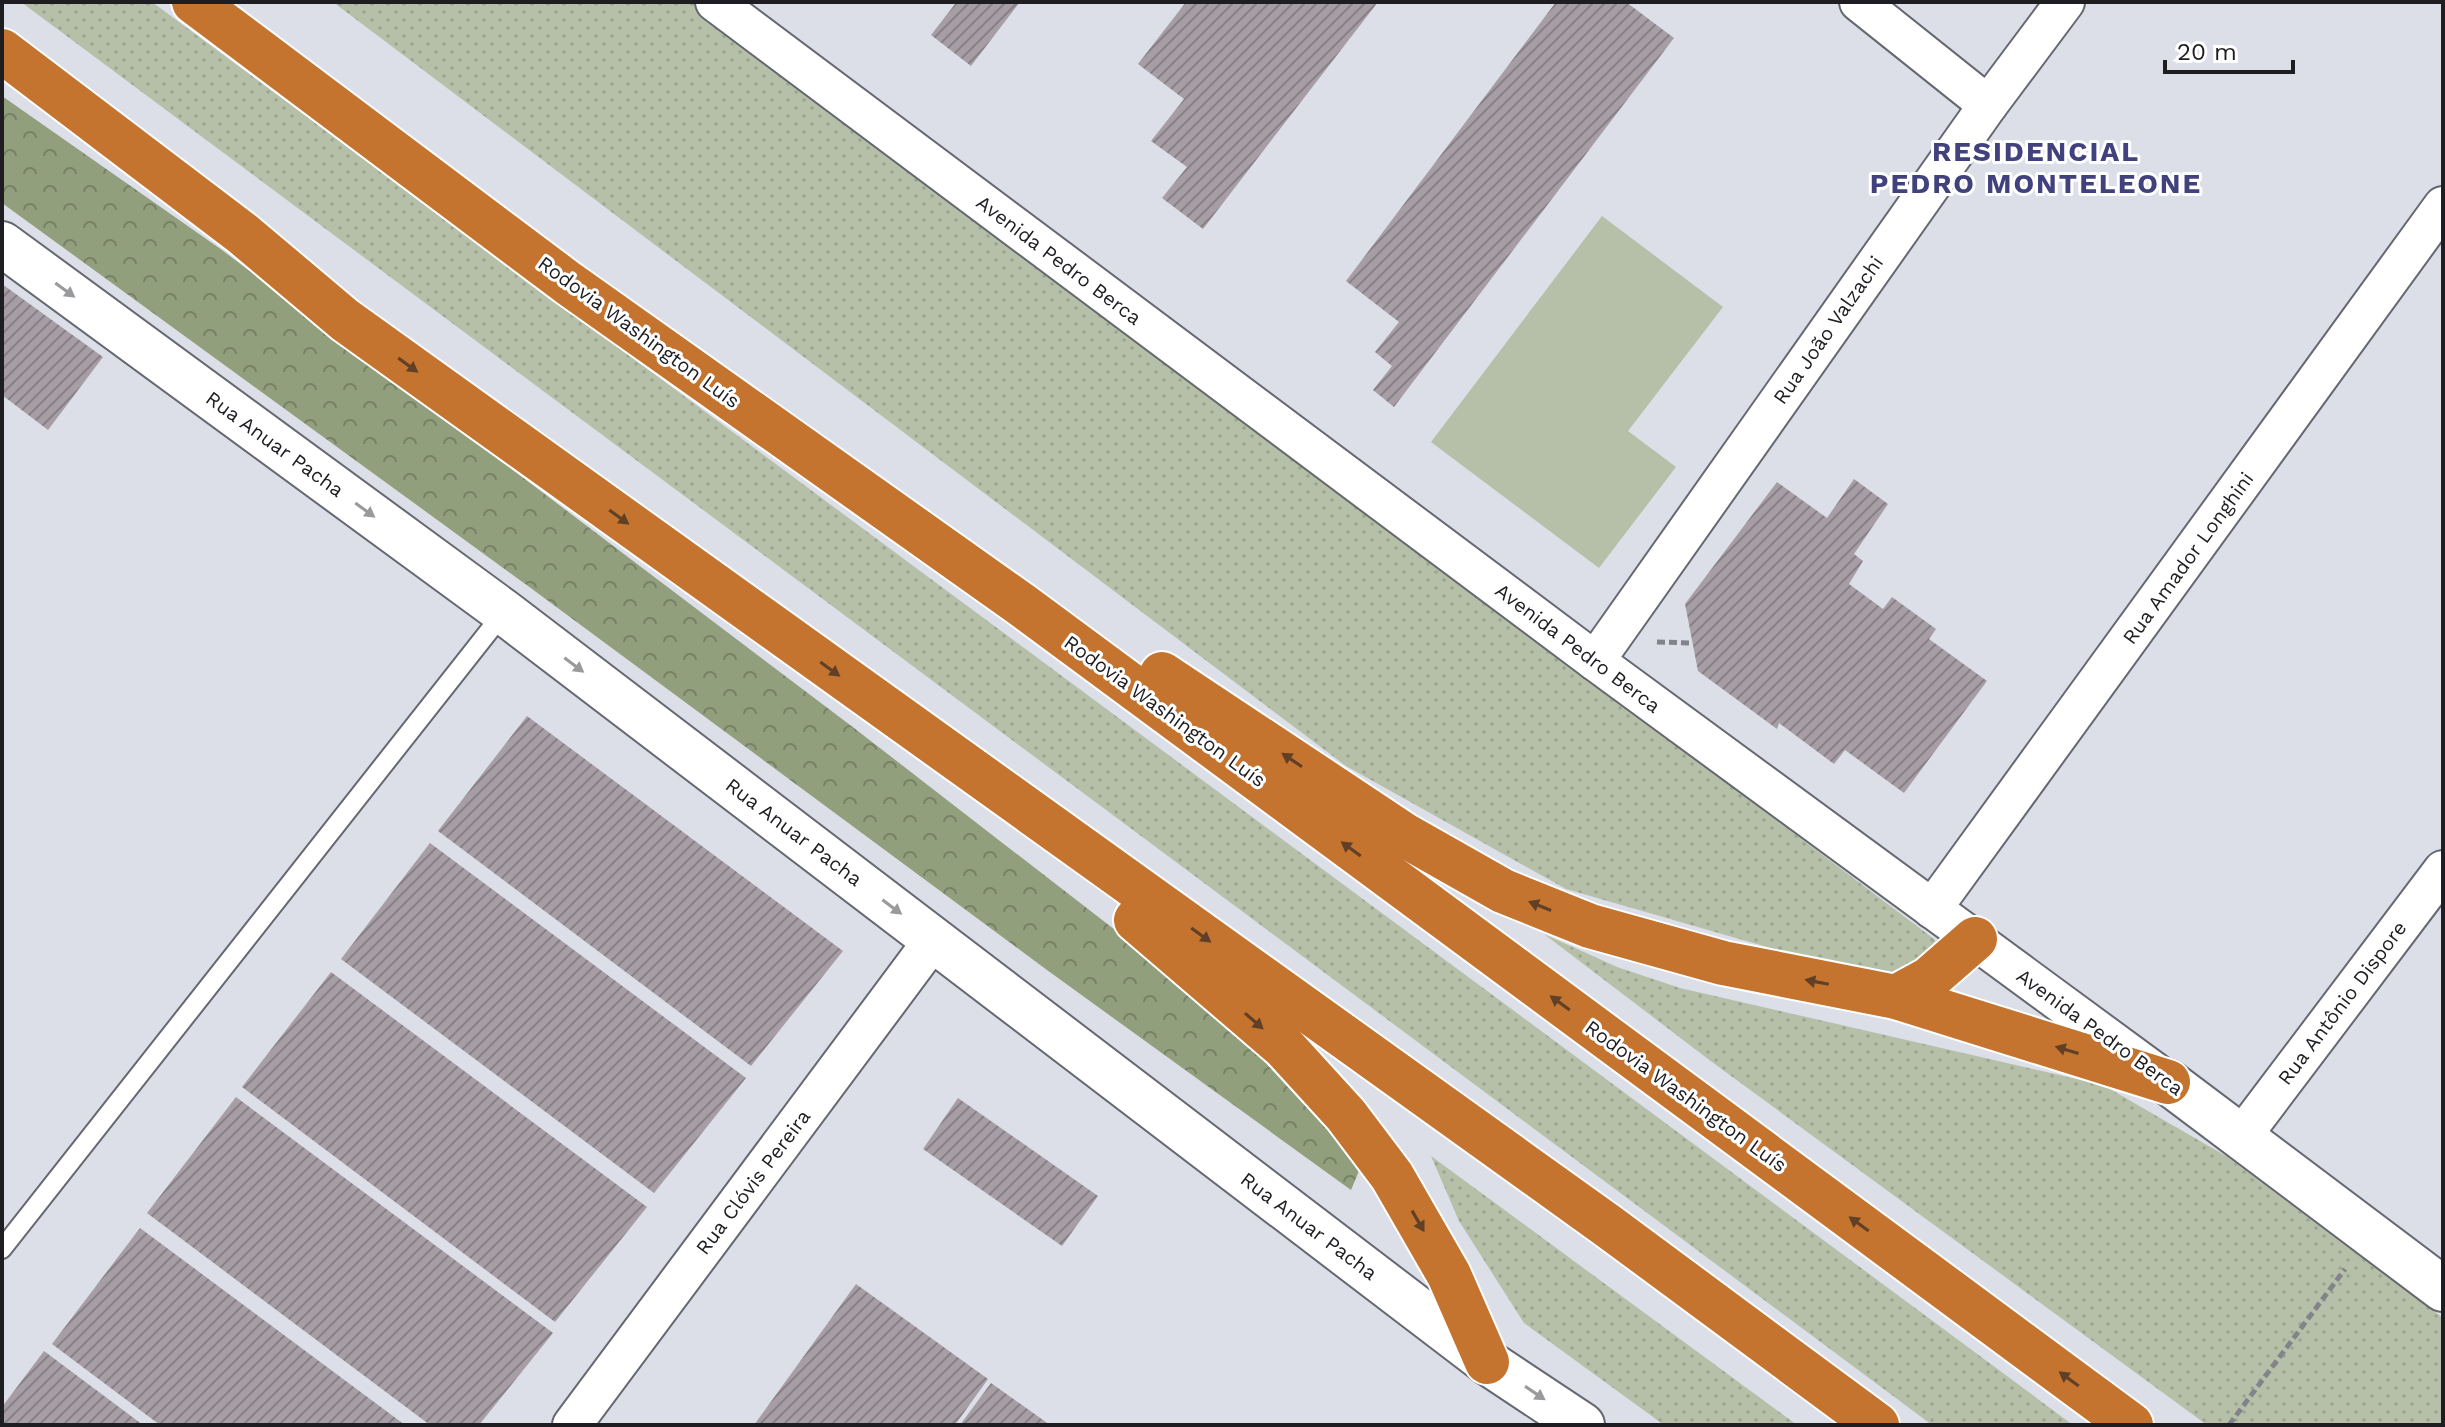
<svg xmlns="http://www.w3.org/2000/svg" width="2445" height="1427" viewBox="0 0 2445 1427" font-family="'Work Sans',sans-serif">
<style>
.grass{fill:url(#grass-dots)}
.forest{fill:url(#forest-crowns)}
.garden{fill:#b6c0a8}
.building{fill:url(#building-hatch)}
.lines{fill:none;stroke-linecap:round;stroke-linejoin:round}
.service-casing{stroke:#666871;stroke-width:22}
.minor-casing{stroke:#666871;stroke-width:42}
.tertiary-casing{stroke:#666871;stroke-width:48}
.secondary-casing{stroke:#666871;stroke-width:48}
.motorway-casing{stroke:#fff;stroke-width:48}
.path{stroke:#83848b;stroke-width:5;stroke-dasharray:8 4;stroke-linecap:butt}
.service{stroke:#fff;stroke-width:18}
.minor{stroke:#fff;stroke-width:38}
.tertiary{stroke:#fff;stroke-width:44}
.secondary{stroke:#fff;stroke-width:44}
.motorway{stroke:#c4742e;stroke-width:44}
.oneway{fill:#9a9a9c}
.oneway2{fill:#604027}
.labels{text-anchor:middle;stroke-width:6;stroke-linejoin:round;paint-order:stroke}
.street-label{font-size:20px;fill:#1e1e22;stroke:#fff}
.district-label{font-size:28px;font-weight:bold;letter-spacing:2px;fill:#41417e;stroke:#fff}
</style>
<defs>
<pattern id="grass-dots" width="8" height="8" patternUnits="userSpaceOnUse" patternTransform="scale(2)"><rect width="8" height="8" fill="#b6c0a8"/><path d="M2 2h.1M6 6h.1" fill="none" stroke="#9ca590" stroke-width="1.8" stroke-linecap="round"/></pattern>
<pattern id="forest-crowns" width="20" height="18" patternUnits="userSpaceOnUse" patternTransform="scale(2)"><rect width="20" height="18" fill="#919f7d"/><path d="M2 6a3 3 0 1 1 6 0M12 15a3 3 0 1 1 6 0" fill="none" stroke="#768166"/></pattern>
<pattern id="building-hatch" width="6" height="6" patternUnits="userSpaceOnUse" patternTransform="scale(2)"><rect width="6" height="6" fill="#a79ea5"/><path d="M-1 1l2-2M0 6l6-6M5 7l2-2" fill="none" stroke="#878086"/></pattern>
</defs>
<rect width="100%" height="100%" fill="#dcdee8"/>
<g class="grass">
<polygon points="21,2 152,2 2073,1425 1932,1425"/>
<polygon points="333,2 693,2 1934,939 1943,953 1895,984 1566,889 1346,766"/>
<polygon points="1544,934 1617,967 1680,988 2103,1085 2226,1156 2443,1318 2443,1425 2207,1425 1712,1062"/>
<polygon points="1431,1156 1797,1425 1664,1425 1524,1323 1459,1221"/>
</g>
<polygon class="forest" points="2,96 222,250 854,728 1212,1005 1361,1166 1351,1190 1047,970 528,586 2,203"/>
<polygon class="garden" points="1602,216 1723,307 1628,431 1676,467 1599,568 1431,442"/>
<g class="building">
<polygon points="952,2 1020,2 971,66 931,35 955,4"/>
<polygon points="1186,2 1378,2 1203,229 1162,198 1187,167 1151,141 1184,99 1138,64"/>
<polygon points="1556,2 1626,2 1674,38 1394,407 1373,390 1392,366 1375,352 1399,322 1346,281"/>
<polygon points="2,284 103,357 48,430 2,395"/>
<polygon points="1854,479 1888,504 1854,554 1863,561 1849,584 1883,609 1892,597 1936,629 1929,639 1987,681 1904,793 1845,750 1834,764 1779,723 1777,729 1698,671 1685,604 1777,482 1827,518"/>
<polygon points="527,716 843,951 751,1066 438,831"/>
<polygon points="430,843 746,1078 654,1193 341,959"/>
<polygon points="331,972 647,1207 555,1322 242,1087"/>
<polygon points="236,1097 553,1333 479,1425 430,1425 147,1213"/>
<polygon points="958,1098 1098,1196 1062,1246 923,1149"/>
<polygon points="140,1228 405,1425 160,1425 52,1344"/>
<polygon points="856,1284 988,1379 955,1425 754,1425"/>
<polygon points="44,1351 143,1425 2,1425 2,1407"/>
<polygon points="991,1383 1050,1425 960,1425"/>
</g>
<g class="lines">
<g class="service-casing">
<polyline id="service" points="2,1249 504,612"/>
</g>
<g class="minor-casing">
<g id="minor">
<polyline points="715,2 1595,661 2156,1073"/>
<polyline points="1859,2 1988,105"/>
<polyline points="1595,661 1988,105 2065,2"/>
<polyline points="1932,909 2443,206"/>
<polyline points="2242,1136 2443,870"/>
<polyline points="572,1425 934,939"/>
</g>
</g>
<g class="tertiary-casing">
<polyline id="tertiary" points="2,244 504,612 1487,1362"/>
</g>
<g class="secondary-casing">
<g id="secondary">
<polyline points="2168,1082 2443,1289"/>
<polyline points="1487,1362 1582,1425"/>
</g>
</g>
<g class="motorway-casing">
<g id="motorway">
<polyline points="194,2 568,283 1022,605 2131,1425"/>
<polyline points="2,51 243,234 345,320 1608,1226 1877,1425"/>
<polyline points="1162,674 1406,836 1503,891 1590,926 1723,963 1896,997 2168,1082"/>
<polyline points="1136,920 1284,1047 1346,1115 1392,1176 1449,1275 1487,1362"/>
<polyline points="1896,997 1929,979 1975,939"/>
</g>
</g>
<g class="path">
<polyline points="1657,642 1692,643"/>
<polyline points="2229,1425 2345,1269"/>
</g>
<use href="#service" class="service"/>
<use href="#minor" class="minor"/>
<use href="#tertiary" class="tertiary"/>
<use href="#secondary" class="secondary"/>
<use href="#motorway" class="motorway"/>
</g>
<defs><path id="oneway-solid" d="M-6-.8H1V-3.2L6.5 0L1 3.2V.8H-6Z" transform="scale(2)"/></defs>
<g class="oneway">
<use href="#oneway-solid" transform="translate(65 290) rotate(36)"/>
<use href="#oneway-solid" transform="translate(365 510) rotate(36)"/>
<use href="#oneway-solid" transform="translate(574 665) rotate(37)"/>
<use href="#oneway-solid" transform="translate(892 907) rotate(37)"/>
<use href="#oneway-solid" transform="translate(1535 1393) rotate(34)"/>
</g>
<g class="oneway2">
<use href="#oneway-solid" transform="translate(408 365) rotate(36)"/>
<use href="#oneway-solid" transform="translate(619 517) rotate(36)"/>
<use href="#oneway-solid" transform="translate(830 669) rotate(36)"/>
<use href="#oneway-solid" transform="translate(1292 760) rotate(-146)"/>
<use href="#oneway-solid" transform="translate(1351 849) rotate(-144)"/>
<use href="#oneway-solid" transform="translate(1540 906) rotate(-158)"/>
<use href="#oneway-solid" transform="translate(1201 935) rotate(36)"/>
<use href="#oneway-solid" transform="translate(1817 982) rotate(-169)"/>
<use href="#oneway-solid" transform="translate(1560 1003) rotate(-144)"/>
<use href="#oneway-solid" transform="translate(1254 1021) rotate(41)"/>
<use href="#oneway-solid" transform="translate(2067 1050) rotate(-163)"/>
<use href="#oneway-solid" transform="translate(1418 1221) rotate(60)"/>
<use href="#oneway-solid" transform="translate(1859 1224) rotate(-144)"/>
<use href="#oneway-solid" transform="translate(2069 1379) rotate(-144)"/>
</g>
<g class="labels">
<g class="street-label">
<text transform="translate(1059 260) rotate(37)" y="7">Avenida Pedro Berca</text>
<text transform="translate(1828 330) rotate(-55)" y="7">Rua João Valzachi</text>
<text transform="translate(639 332) rotate(36)" y="7">Rodovia Washington Luís</text>
<text transform="translate(275 444) rotate(36)" y="7">Rua Anuar Pacha</text>
<text transform="translate(2188 558) rotate(-54)" y="7">Rua Amador Longhini</text>
<text transform="translate(1578 648) rotate(37)" y="7">Avenida Pedro Berca</text>
<text transform="translate(1165 711) rotate(36)" y="7">Rodovia Washington Luís</text>
<text transform="translate(794 832) rotate(37)" y="7">Rua Anuar Pacha</text>
<text transform="translate(2342 1003) rotate(-53)" y="7">Rua Antônio Dispore</text>
<text transform="translate(2100 1032) rotate(36)" y="7">Avenida Pedro Berca</text>
<text transform="translate(1686 1096) rotate(36)" y="7">Rodovia Washington Luís</text>
<text transform="translate(753 1182) rotate(-53)" y="7">Rua Clóvis Pereira</text>
<text transform="translate(1309 1226) rotate(37)" y="7">Rua Anuar Pacha</text>
</g>
<g class="district-label">
<text x="2036" y="161">RESIDENCIAL<tspan x="2036" dy="32">PEDRO MONTELEONE</tspan></text>
</g>
</g>
<rect width="2445" height="1427" fill="none" stroke="#1e1e22" stroke-width="8"/>
<path d="M2165 60v12h128v-12" fill="none" stroke="#1e1e22" stroke-width="4"/>
<text x="2177" y="60" font-size="24" fill="#1e1e22" stroke="#ffffff" stroke-width="6" paint-order="stroke">20 m</text>
</svg>
